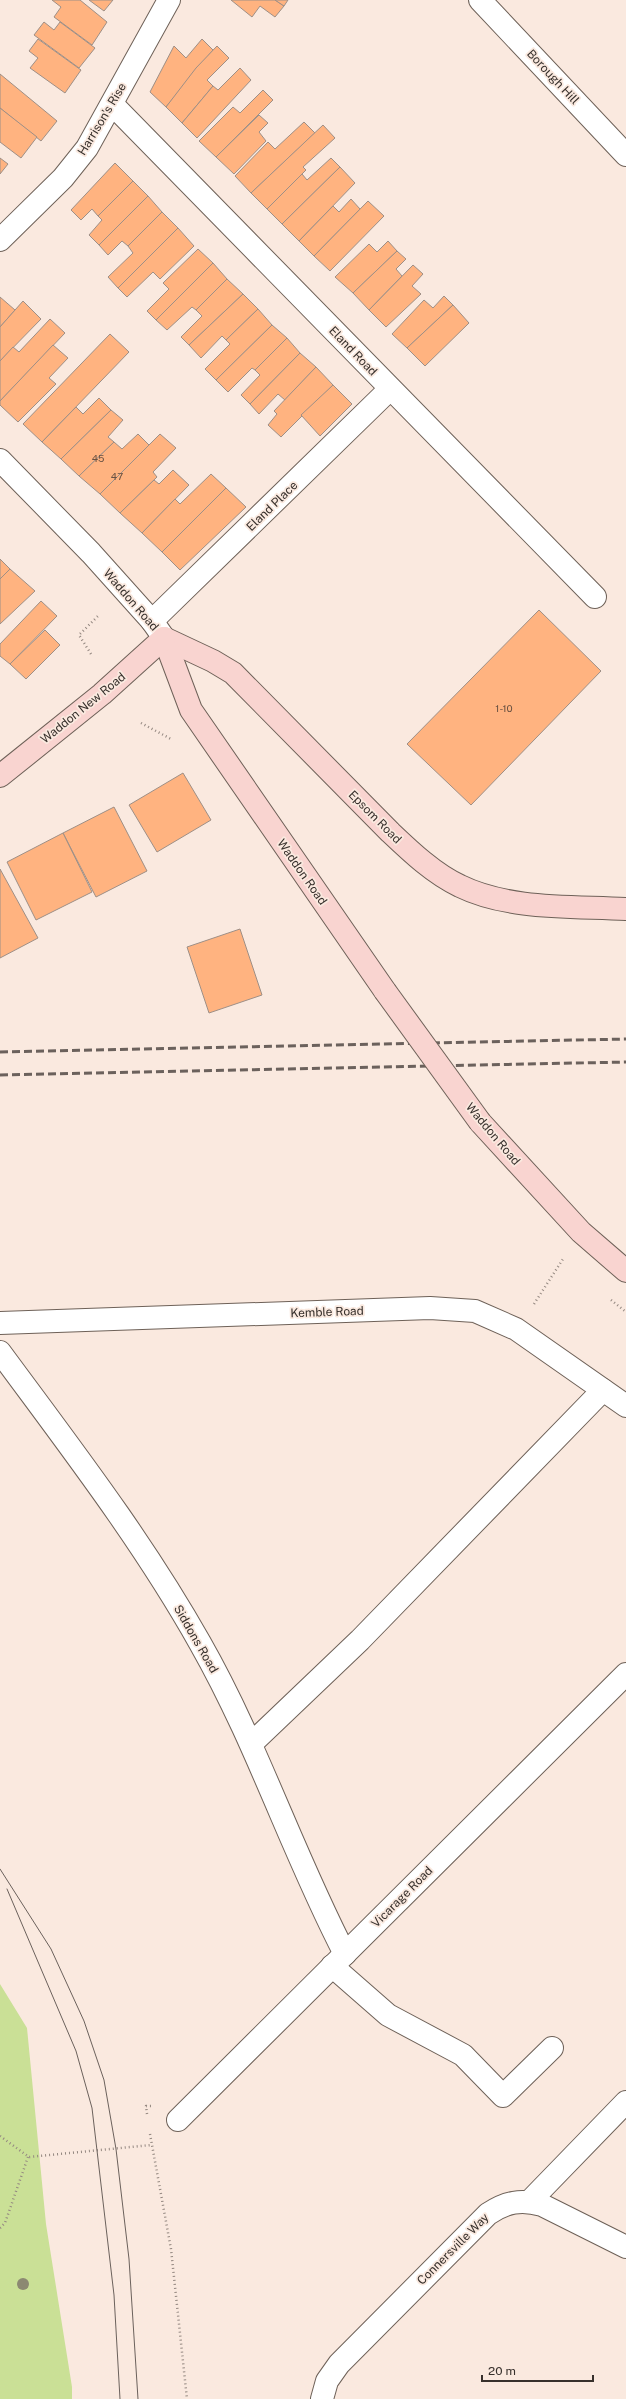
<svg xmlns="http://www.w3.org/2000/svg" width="626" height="2399" viewBox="0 0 626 2399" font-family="'Public Sans',sans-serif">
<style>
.green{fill:#cae096}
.building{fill:#ffb380;stroke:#9e8f86}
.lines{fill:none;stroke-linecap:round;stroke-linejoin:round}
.lane-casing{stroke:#6e6158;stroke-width:24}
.street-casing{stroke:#6e6158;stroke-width:24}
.secondary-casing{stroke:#6e6158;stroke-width:24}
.path{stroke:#948881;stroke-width:2.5;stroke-dasharray:1 3;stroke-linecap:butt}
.lane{stroke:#fff;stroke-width:22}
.street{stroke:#fff;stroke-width:22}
.secondary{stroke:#f9d4d0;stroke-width:22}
.tram{stroke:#6b615c;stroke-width:1}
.rail{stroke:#6b615c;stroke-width:3;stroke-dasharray:8 4;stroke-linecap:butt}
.secondary-bridge-casing{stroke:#6e6158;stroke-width:24;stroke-linecap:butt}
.secondary-bridge{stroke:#f9d4d0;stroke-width:22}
.tree{fill:#8c8972}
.labels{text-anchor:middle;stroke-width:3.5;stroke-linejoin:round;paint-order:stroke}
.number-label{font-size:10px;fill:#695141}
.street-label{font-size:12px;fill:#37302c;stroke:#fae9df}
</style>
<rect width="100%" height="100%" fill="#fae9df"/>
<polygon class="green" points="0,1984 27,2028 46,2224 72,2387 72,2399 0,2399"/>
<g class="building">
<polygon points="52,0 80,0 107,22 92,45 54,17 61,7"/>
<polygon points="89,0 113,0 104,11"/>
<polygon points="231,0 275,0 284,6 275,17 260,6 252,17"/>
<polygon points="275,0 288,0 284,6"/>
<polygon points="44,22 54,30 60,22 95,48 79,68 34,35"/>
<polygon points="38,39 81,70 65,93 30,68 38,58 29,51"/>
<polygon points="202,39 213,50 166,107 150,92 174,46 186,58"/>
<polygon points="217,46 229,58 207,80 213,86 182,123 166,107 196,68"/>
<polygon points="240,68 251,80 197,138 182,123 213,86 218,90"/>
<polygon points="0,74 57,121 41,141 0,108"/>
<polygon points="263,90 273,100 216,157 199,141 233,107 240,113"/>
<polygon points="0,108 37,137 21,158 0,142"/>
<polygon points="259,115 268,123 259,132 266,141 234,174 216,157"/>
<polygon points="304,122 315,133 251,193 235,176 268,142 275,149"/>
<polygon points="323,125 335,138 303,167 306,170 267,209 251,193"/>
<polygon points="0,158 8,164 0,174"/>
<polygon points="331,158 340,167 282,224 267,209 302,174 307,180"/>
<polygon points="115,163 133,181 98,216 92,209 81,220 71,210"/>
<polygon points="340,167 355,183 299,241 282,224"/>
<polygon points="133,181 148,196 99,245 89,235 102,220 98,216"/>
<polygon points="148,196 162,212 128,246 122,241 108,255 99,245"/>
<polygon points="351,199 360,209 314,256 299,241 333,206 339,212"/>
<polygon points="368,201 384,216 330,271 314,256"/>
<polygon points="162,212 178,228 118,288 108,277 133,253 128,246"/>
<polygon points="178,228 194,246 160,279 153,272 127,297 118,288"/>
<polygon points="388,241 397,251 353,293 335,277 369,244 377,252"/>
<polygon points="198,249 213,263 156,320 147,311 169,289 163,283"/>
<polygon points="397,251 406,259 396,269 402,276 369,310 353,293"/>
<polygon points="213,263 227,279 196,310 192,307 167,330 156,320"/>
<polygon points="413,265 423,274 412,286 421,294 386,327 369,310"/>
<polygon points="227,279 243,294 189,345 181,337 202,316 196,310"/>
<polygon points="243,294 258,309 226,340 222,336 201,358 189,345"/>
<polygon points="444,296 453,305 407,348 392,334 424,300 433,308"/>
<polygon points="0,297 15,310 0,327"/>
<polygon points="23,301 41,319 0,361 0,327"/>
<polygon points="453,305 469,323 425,366 407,348"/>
<polygon points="258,309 272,325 216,380 205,369 230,344 226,340"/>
<polygon points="50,319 65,333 0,401 0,361 13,347 19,352"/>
<polygon points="272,325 287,338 255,370 252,368 228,392 216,380"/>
<polygon points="110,334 129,352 42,442 23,424"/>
<polygon points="287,338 300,353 250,404 241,395 260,375 255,370"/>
<polygon points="53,345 68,358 49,378 56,384 18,422 0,405 0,401"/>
<polygon points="300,353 316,367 285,400 278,394 259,414 250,404"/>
<polygon points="316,367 333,385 281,437 268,425 277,414 274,411"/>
<polygon points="333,385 352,404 320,436 301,415"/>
<polygon points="99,398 111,410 61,459 42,442 76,407 83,414"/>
<polygon points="111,410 123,420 108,437 114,442 79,476 61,459"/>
<polygon points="138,434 149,445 100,494 79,476 114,442 122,449"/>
<polygon points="160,434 176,448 153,472 157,477 120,513 100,494"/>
<polygon points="173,470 189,485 142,533 120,513 154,480 159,484"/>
<polygon points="211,474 226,488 162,552 142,533 175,499 180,504"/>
<polygon points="226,488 246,507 180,570 162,552"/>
<polygon points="0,559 10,569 0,579"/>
<polygon points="10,569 35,591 0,624 0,579"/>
<polygon points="41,601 57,616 10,664 0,656 0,644"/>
<polygon points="539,610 601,671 471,805 407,744"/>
<polygon points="45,630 60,645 26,679 10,664"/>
<polygon points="183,773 211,820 157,852 129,805"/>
<polygon points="114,807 147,871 96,897 63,833"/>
<polygon points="63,833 92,892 36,920 7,862"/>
<polygon points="0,869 38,938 0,958"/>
<polygon points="240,929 262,995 209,1013 187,947"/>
</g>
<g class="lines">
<g class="lane-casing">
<g id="lane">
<polyline points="152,621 390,389"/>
<polyline points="252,1743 360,1640 603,1390"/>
<polyline points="332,1966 388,2015 463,2055 503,2096 552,2048"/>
</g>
</g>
<g class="street-casing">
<g id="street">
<polyline points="480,0 626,155"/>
<polyline points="112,104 595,597"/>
<polyline points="0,240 63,178 87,148 169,0"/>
<polyline points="0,460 91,553 152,621 164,638"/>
<polyline points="0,1323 430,1308 475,1311 516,1329 626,1406"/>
<path d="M 0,1352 C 70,1447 142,1540 200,1643 C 257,1743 292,1852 345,1954"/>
<polyline points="178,2120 626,1674"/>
<polyline points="530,2201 626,2102"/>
<path d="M 322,2399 L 327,2381 L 339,2364 L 488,2214 C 506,2202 521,2199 542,2205 L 626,2247"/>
</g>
</g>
<g class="secondary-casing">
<g id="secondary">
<path d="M 164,638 L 213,661 L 233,673 L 390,832 C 410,851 434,874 460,886 C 509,910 573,906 626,909"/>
<polyline points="164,638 191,710 385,991"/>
<polyline points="0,776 102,694 164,638"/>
<polyline points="480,1122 581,1232 626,1271"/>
</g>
</g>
<g class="path">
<polyline points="91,654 79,635 99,615"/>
<polyline points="141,723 171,739"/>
<polyline points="611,1300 626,1312"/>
<polyline points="534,1304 563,1259"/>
<polyline points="147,2114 146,2106 151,2106"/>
<polyline points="150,2134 171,2249 187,2399"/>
<polyline points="0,2136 29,2157 151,2145"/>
<polyline points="0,2228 5,2223 28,2157"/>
</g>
<use href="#lane" class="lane"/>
<use href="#street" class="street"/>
<use href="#secondary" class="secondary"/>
<g class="tram">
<polyline points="0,1869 51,1949 84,2021 104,2080 116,2149 129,2259 138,2399"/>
<polyline points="7,1889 76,2051 92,2108 114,2295 120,2399"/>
</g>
<g class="rail">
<polyline points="0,1052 626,1039"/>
<polyline points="0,1075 626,1062"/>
</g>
<g class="secondary-bridge-casing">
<polyline id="secondary-bridge" points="385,991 480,1122"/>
</g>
<use href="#secondary-bridge" class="secondary-bridge"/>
</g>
<circle class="tree" cx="23" cy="2284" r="6"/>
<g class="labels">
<g class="number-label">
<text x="98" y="462">45</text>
<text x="117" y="480">47</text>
<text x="504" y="712">1-10</text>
</g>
<g class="street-label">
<text transform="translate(553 77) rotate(47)" y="4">Borough Hill</text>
<text transform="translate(102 119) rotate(-59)" y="4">Harrison's Rise</text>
<text transform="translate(353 351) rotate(46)" y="4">Eland Road</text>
<text transform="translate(272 506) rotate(-44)" y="4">Eland Place</text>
<text transform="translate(131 600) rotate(49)" y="4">Waddon Road</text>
<text transform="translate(83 708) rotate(-39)" y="4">Waddon New Road</text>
<text transform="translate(375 817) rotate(45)" y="4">Epsom Road</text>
<text transform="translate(302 872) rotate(55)" y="4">Waddon Road</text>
<text transform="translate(493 1134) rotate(50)" y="4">Waddon Road</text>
<text transform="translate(327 1312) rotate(-2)" y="4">Kemble Road</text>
<text transform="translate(196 1639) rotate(60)" y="4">Siddons Road</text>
<text transform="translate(402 1897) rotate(-45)" y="4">Vicarage Road</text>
<text transform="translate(453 2249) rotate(-45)" y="4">Connersville Way</text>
</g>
</g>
<path d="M482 2375v6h111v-6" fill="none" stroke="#37302c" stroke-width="2"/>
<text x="488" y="2375" font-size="12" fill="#37302c" stroke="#fae9df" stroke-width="3" paint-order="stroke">20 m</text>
</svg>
